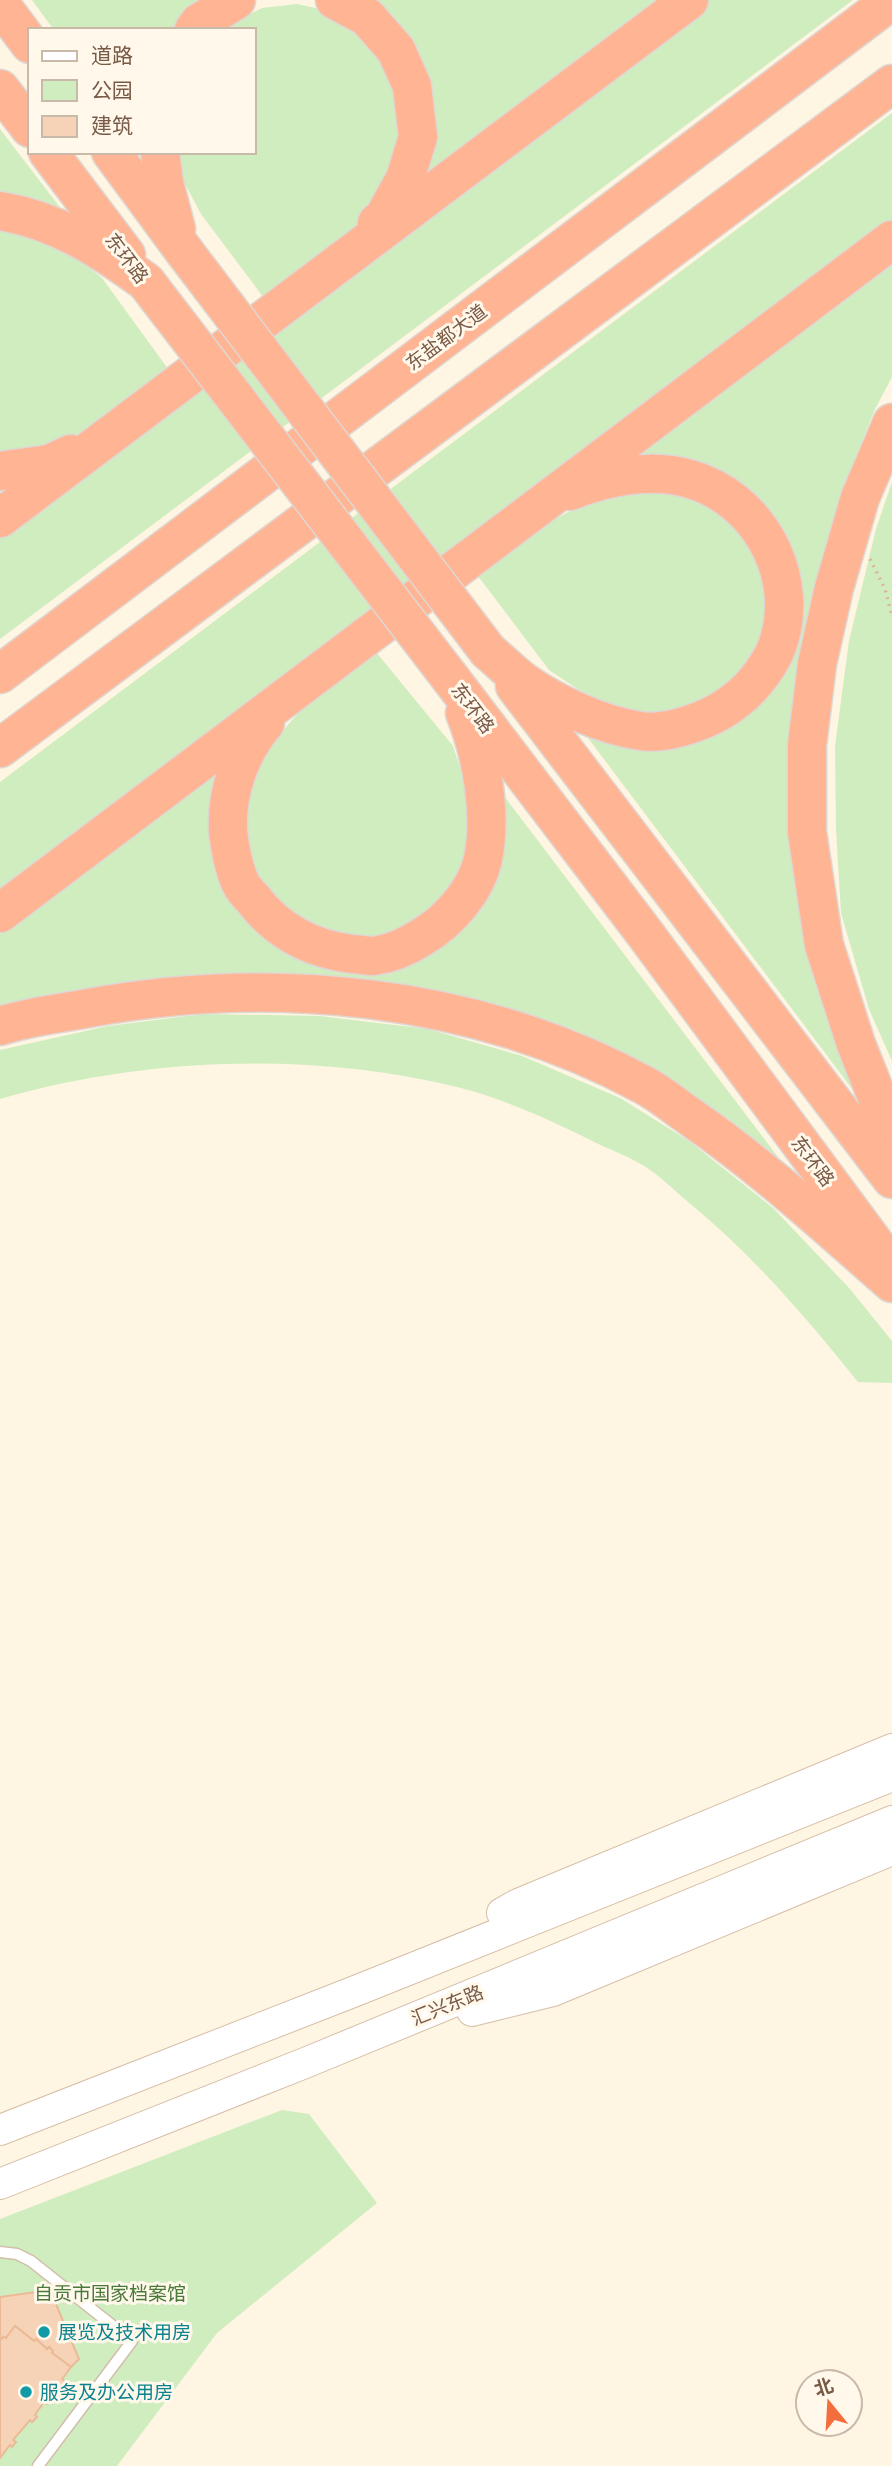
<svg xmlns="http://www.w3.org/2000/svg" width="892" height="2466" viewBox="0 0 892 2466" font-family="'DM Sans','Noto Sans SC',sans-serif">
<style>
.green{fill:#d0edbf}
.building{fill:#f6d3b7;stroke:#ebba96;stroke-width:2}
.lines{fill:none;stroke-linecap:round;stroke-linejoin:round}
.lane-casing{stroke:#d3beaa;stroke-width:13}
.secondary-casing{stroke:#d6bea7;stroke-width:32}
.highway-casing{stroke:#dfd7d3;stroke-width:41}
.path{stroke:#dcb69a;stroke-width:3.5;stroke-dasharray:2 5;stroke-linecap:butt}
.lane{stroke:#fff;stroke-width:10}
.secondary{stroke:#fff;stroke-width:30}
.highway{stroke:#ffb493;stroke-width:38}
.highway-bridge-casing{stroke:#dfd7d3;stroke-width:41;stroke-linecap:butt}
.highway-bridge{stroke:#ffb493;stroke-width:38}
.culture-dot{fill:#0f9aa8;stroke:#fff8eb;stroke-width:2.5}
.labels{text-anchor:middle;stroke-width:6;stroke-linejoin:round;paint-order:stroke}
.street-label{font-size:19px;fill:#795a46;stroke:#fff8eb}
.park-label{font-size:19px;fill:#4a7a3a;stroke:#fff8eb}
.culture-label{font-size:19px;fill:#0d838f;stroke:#fff8eb;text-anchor:start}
</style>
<rect width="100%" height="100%" fill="#fef5e2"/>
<g class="green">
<polygon points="32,0 210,0 179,30 54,30"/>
<polygon points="365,0 669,0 414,191 424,162"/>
<polygon points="709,0 853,0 0,639 0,534"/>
<polygon points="297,4 330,11 382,53 405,123 397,166 372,206 338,246 264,298 201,214 184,182 178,152 254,152 254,30 219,30 262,8"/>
<polygon points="892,113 892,223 0,895 0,782"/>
<polygon points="0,129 65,214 0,197"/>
<polygon points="0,227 63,247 102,278 171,373 99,426 44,448 0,457"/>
<polygon points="892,255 892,377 875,409 841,493 815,583 801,657 856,1094 582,730 635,745 785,656 735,482 705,464 666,460 615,462"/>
<polygon points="892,482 892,1061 869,1009 841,913 836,829 835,746 849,641 876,529"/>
<path d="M 645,491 L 679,492 L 736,521 L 767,579 L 763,640 L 746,672 L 719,694 L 655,717 L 621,710 L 582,692 L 549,670 L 478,576 C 519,544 561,507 613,495 C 623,492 634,492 645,491 Z"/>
<polygon points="376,652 453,746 466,785 471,830 464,866 448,892 424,916 400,930 371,939 304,927 255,882 244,816 251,786 265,751 307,703"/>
<polygon points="230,755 212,807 290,950 454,936 498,788 781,1161 730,1123 468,1000 0,1010 0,927"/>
<path d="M 203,1014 L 320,1016 L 428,1029 L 522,1056 L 620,1098 L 689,1141 L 773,1208 L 850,1289 L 892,1341 L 892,1383 L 858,1382 C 806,1317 752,1254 687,1201 C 674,1190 661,1177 646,1167 C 630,1157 611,1150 594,1142 C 555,1122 504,1099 461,1088 C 314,1051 145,1057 0,1099 L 0,1050 L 108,1026 Z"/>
<polygon points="282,2110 309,2114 377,2203 217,2333 117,2466 0,2466 0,2219"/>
</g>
<g class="building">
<polygon points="50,2290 79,2359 71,2367 52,2353 53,2351 49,2347 47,2349 36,2339 34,2341 15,2326 6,2338 3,2337 0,2341 0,2297"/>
<polygon points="15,2326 34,2341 36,2339 47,2349 49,2347 53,2351 52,2353 71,2367 62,2379 65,2381 61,2386 58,2384 48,2397 51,2399 47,2404 44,2402 35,2415 37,2417 32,2422 30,2420 13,2440 16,2442 12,2447 10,2445 0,2458 0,2341 3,2337 6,2338"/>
</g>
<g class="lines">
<g class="lane-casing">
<polyline id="lane" points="0,2252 17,2254 31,2261 132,2341 38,2466"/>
</g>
<g class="secondary-casing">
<g id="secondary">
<polyline points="502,1913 518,1904 892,1749"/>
<polyline points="472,2011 553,1991 892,1850"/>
<polyline points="0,2130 358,1990 892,1776"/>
<polyline points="0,2184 305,2063 892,1821"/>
</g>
</g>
<g class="highway-casing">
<g id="highway">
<polyline points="335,0 367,17 396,50 412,86 418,137 405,179 384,217 377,223"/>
<polyline points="0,4 30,44"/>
<polyline points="194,30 199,23 236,0"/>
<polyline points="0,89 30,128"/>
<polyline points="48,152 126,255"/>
<polyline points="111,152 184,251"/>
<polyline points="160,152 164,183 176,229"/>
<path d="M 0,211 C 56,220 101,249 146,282"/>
<polyline points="892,423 860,498 834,588 817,664 807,745 807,832 824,945 856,1044 892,1135"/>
<polyline points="0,471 49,464 71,454"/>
<polyline points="0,518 689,0"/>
<path d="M 488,651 C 500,661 512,673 524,682 C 555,704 604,726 641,731 C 670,735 713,719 735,701 C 754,687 774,661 780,637 C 798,570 756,498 690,479 C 652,467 606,477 570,491"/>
<polyline points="0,674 892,0"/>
<polyline points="451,679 643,931 880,1251"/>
<polyline points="515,686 892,1179"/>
<path d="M 265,723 C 240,752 226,793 228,831 C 230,849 233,866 240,882 C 243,889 248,894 253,899 C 278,932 311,949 352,954 C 358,954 366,956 373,956 C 390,954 408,946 422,937 C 449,921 476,891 483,859 C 492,815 482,755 465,713"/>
<polyline points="0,748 892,84"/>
<polyline points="0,913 892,240"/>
<path d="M 0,1026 C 27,1017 55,1014 83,1009 C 270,974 475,993 644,1085 C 661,1094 676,1107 692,1118 C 763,1167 827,1226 892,1283"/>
</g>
</g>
<polyline class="path" points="870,559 885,589 892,616"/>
<use href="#lane" class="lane"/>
<use href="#secondary" class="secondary"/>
<use href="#highway" class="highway"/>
<g class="highway-bridge-casing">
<g id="highway-bridge">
<polyline points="184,251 488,651"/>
<polyline points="146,282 451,679"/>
</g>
</g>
<use href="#highway-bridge" class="highway-bridge"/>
</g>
<g class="culture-dot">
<circle cx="44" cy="2332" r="7"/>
<circle cx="26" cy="2392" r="7"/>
</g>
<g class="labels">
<g class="street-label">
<text transform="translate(127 258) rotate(53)" y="7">东环路</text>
<text transform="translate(446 337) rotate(-37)" y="7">东盐都大道</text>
<text transform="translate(473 708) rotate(53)" y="7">东环路</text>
<text transform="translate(813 1161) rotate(53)" y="7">东环路</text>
<text transform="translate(447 2005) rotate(-22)" y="7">汇兴东路</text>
</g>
<g class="park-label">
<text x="110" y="2300">自贡市国家档案馆</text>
</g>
<g class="culture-label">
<text x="58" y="2339">展览及技术用房</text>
<text x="40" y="2399">服务及办公用房</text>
</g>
</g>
<rect x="28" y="28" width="228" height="126" fill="#fff8eb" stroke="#c9b9a9" stroke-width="2"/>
<rect x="42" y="51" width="35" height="10" fill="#ffffff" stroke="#c9b9a9" stroke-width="2"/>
<text x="91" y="63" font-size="21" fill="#795a46">道路</text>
<rect x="42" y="80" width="35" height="21" fill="#d0edbf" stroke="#c9b9a9" stroke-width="2"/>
<text x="91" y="98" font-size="21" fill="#795a46">公园</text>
<rect x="42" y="116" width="35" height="21" fill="#f6d3b7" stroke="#c9b9a9" stroke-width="2"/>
<text x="91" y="133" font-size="21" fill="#795a46">建筑</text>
<g transform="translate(829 2403) rotate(342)"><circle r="33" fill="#fff8eb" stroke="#c9b9a9" stroke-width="2"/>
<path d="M0-5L12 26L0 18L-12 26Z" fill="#f46d3c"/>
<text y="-10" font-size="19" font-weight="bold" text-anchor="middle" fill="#795a46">北</text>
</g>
</svg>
